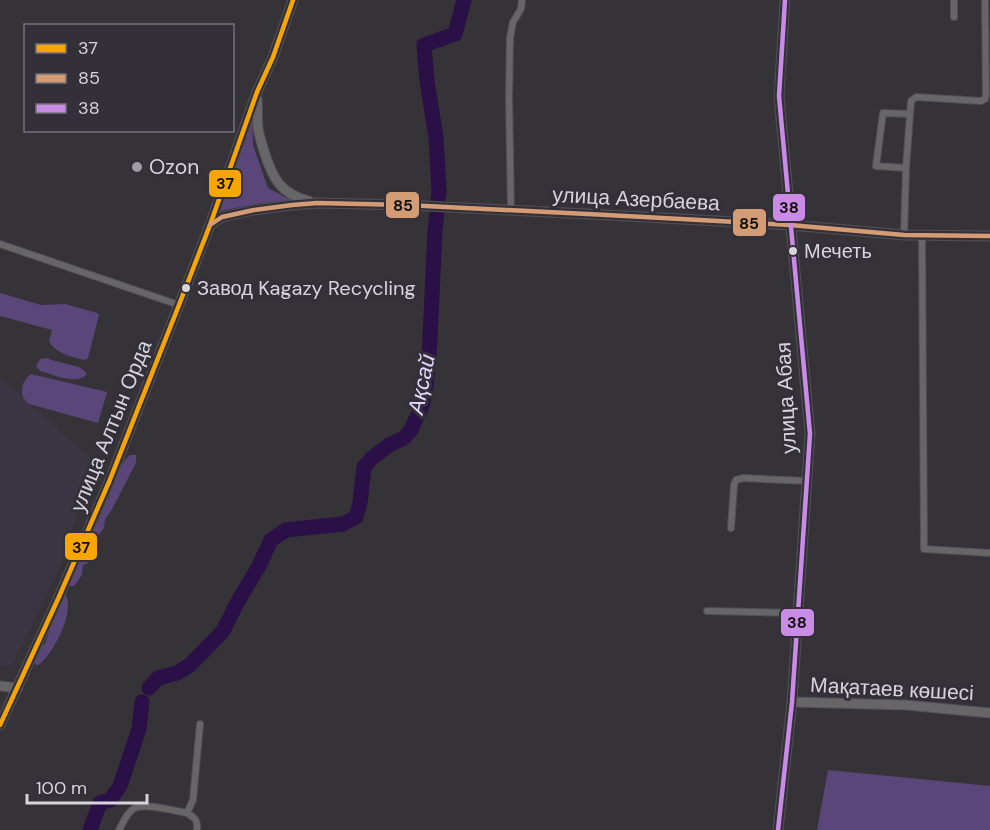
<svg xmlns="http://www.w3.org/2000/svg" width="990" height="830" viewBox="0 0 990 830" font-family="'DM Sans',sans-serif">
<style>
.built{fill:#3b3544}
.green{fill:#5b4679}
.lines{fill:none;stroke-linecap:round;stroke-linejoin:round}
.river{stroke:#2b0f47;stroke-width:15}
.street-casing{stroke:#514f55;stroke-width:8}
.secondary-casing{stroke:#514f55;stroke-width:11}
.street{stroke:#666568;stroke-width:6}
.secondary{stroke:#666568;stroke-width:9}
.bus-1-casing{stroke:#34303a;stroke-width:9}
.bus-2-casing{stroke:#34303a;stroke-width:9}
.bus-3-casing{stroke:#34303a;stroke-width:9}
.bus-1{stroke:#f7a600;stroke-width:4.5}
.bus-2{stroke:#d39c74;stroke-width:4.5}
.bus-3{stroke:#ca8be6;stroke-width:4.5}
.poi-dot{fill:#9e9ca3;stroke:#34303a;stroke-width:2}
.bus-dot{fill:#d7d5dc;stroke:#34303a;stroke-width:2}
.labels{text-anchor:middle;stroke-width:6;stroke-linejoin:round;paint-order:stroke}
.bus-label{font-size:20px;fill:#d7d5dc;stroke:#34303a;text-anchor:start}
.poi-label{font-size:21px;fill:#d7d5dc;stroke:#34303a;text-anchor:start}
.street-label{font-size:21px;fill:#d7d5dc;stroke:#34303a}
.water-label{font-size:22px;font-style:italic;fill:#e4d6fc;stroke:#34303a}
.line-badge{stroke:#34303a;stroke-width:2}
.pale-badge-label{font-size:16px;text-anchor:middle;font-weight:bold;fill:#111}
</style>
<rect width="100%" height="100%" fill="#353238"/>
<polygon class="built" points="0,377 93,460 65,557 11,667 0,665"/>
<g class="green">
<polygon points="252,118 253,145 268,188 295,202 261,203 220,211"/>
<path d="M 0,293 L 41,305 L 65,304 L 97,313 L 99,315 L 88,358 L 85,360 C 72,357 57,354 49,342 L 52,330 L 0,316 Z"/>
<path d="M 47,358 C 52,360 58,362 63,363 C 72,366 81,365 87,374 C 77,386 52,374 40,371 L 36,366 L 40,359 Z"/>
<path d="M 31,374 L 107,392 L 98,423 L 29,404 C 18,397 21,381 31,374 Z"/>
<path d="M 130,455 L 136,455 L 136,463 L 111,511 L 105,519 L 104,528 L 97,537 L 94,552 L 88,563 L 83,565 L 82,575 L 74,586 L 69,586 L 68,582 L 95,522 L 99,516 L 104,501 L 109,498 C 110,484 120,464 130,455 Z"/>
<path d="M 64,593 C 78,608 52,657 37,666 L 34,661 L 39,648 L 45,644 L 54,617 Z"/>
<polygon points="828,770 990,786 990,830 817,830"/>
</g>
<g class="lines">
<g class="river">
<polyline points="149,688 158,678 177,673 190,665 223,631 238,601 259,566 271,540 286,530 343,524 356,517 360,503 364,467 372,458 389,445 404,438 411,430 422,406 426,385 429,359 435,231 439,191 436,137 427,81 424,45 455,34 464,0"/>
<polyline points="90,830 100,803 110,800 120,786 139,729 142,702"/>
</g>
<g class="street-casing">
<g id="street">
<polyline points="954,0 954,17"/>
<polyline points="909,114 883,113 876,166 906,168 911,101 916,97 981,101 985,99 986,95 985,0"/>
<polyline points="511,211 509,97 510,38 513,22 521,9 522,0"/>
<polyline points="904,235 906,168"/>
<polyline points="922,236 924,549 990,553"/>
<polyline points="0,244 179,305"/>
<polyline points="731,528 734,485 736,480 743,478 807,481"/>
<polyline points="707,611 798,613"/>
<path d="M 187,813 C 195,818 198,820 197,830"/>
<path d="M 119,830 C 123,823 126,814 133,809 C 144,802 174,811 187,813 L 193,800 L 200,724"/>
</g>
</g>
<g class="secondary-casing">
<g id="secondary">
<path d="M 257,99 C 258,109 257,119 258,128 C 259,136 262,144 264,151 C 272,177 280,194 309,201"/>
<polyline points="210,225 222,217 254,210 292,205 317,203 406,205 607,215 790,225 904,235 990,236"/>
<polyline points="0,686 18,688"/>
<polyline points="792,702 906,705 990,713"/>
<polyline points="0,725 58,599 109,482 179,305 210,225 257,92 273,57 293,0"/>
<polyline points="778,830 792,702 810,434 779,96 785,0"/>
</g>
</g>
<use href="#street" class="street"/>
<use href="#secondary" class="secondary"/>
<g class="bus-1-casing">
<polyline id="bus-1" points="0,725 58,599 109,482 179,305 210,225 257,92 273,57 293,0"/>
</g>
<g class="bus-2-casing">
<polyline id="bus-2" points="210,225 222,217 254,210 292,205 317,203 406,205 607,215 790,225 904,235 990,236"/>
</g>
<g class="bus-3-casing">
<polyline id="bus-3" points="778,830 792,702 810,434 779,96 785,0"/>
</g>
<use href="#bus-1" class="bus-1"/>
<use href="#bus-2" class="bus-2"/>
<use href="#bus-3" class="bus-3"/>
</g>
<circle class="poi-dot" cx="137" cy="167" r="6"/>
<g class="bus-dot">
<circle cx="793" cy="251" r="5"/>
<circle cx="186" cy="288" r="5"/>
</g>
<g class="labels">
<g class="bus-label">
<text x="804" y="258">Мечеть</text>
<text x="197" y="295">Завод Kagazy Recycling</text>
</g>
<g class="poi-label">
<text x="149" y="174">Ozon</text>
</g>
<g class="street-label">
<text transform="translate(636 199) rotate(3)" y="7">улица Азербаева</text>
<text transform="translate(786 398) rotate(-93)" y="7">улица Абая</text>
<text transform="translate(111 426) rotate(-68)" y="7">улица Алтын Орда</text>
<text transform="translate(892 689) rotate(3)" y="7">Мақатаев көшесі</text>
</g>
<g class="water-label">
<text transform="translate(421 384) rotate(-78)" y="8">Ақсай</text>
</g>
</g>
<g class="line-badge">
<rect x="208" y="169" width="34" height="29" rx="6" fill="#f7a600"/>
<rect x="385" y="191" width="35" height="28" rx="6" fill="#d39c74"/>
<rect x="772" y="193" width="34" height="29" rx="6" fill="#ca8be6"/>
<rect x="732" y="208" width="35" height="29" rx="6" fill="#d39c74"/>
<rect x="64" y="532" width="34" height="29" rx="6" fill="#f7a600"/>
<rect x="780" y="608" width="35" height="29" rx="6" fill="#ca8be6"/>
</g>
<g class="pale-badge-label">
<text x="225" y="189">37</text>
<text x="403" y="211">85</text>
<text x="789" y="213">38</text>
<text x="749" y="229">85</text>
<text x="81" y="553">37</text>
<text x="797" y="628">38</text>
</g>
<rect x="24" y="24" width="210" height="108" fill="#34303a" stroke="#75727b" stroke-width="1.5"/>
<rect x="36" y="44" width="30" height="9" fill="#f7a600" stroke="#75727b" stroke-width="1.5"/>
<text x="78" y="54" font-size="18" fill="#d7d5dc">37</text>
<rect x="36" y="74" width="30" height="9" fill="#d39c74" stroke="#75727b" stroke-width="1.5"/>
<text x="78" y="84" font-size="18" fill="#d7d5dc">85</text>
<rect x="36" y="104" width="30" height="9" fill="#ca8be6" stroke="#75727b" stroke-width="1.5"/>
<text x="78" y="114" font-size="18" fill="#d7d5dc">38</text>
<path d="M27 794v9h120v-9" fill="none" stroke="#d7d5dc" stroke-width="3"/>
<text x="36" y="794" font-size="18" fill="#d7d5dc" stroke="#34303a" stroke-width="4.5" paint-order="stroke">100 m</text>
</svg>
